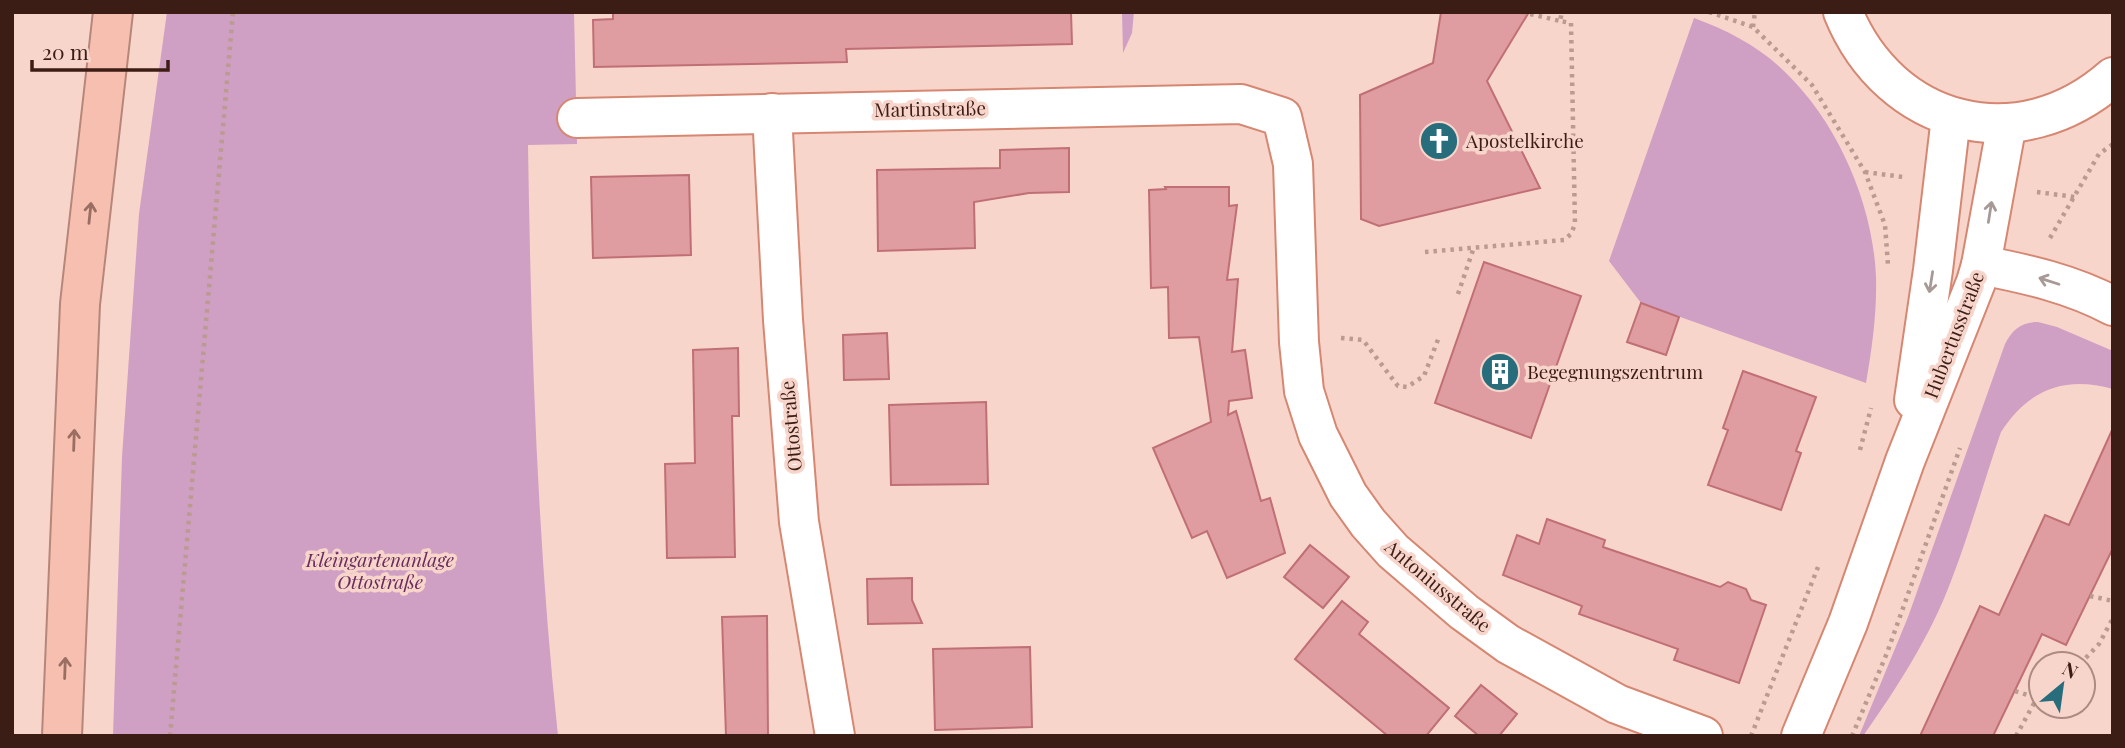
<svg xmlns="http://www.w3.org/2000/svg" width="2125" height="748" viewBox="0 0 2125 748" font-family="'Playfair Display',serif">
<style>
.green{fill:#d09fc4}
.building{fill:#e09da1;stroke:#c06f75;stroke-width:2}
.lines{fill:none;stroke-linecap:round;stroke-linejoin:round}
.street-casing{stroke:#d68772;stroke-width:42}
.secondary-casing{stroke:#d68772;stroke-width:42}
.highway-casing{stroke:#b6867a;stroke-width:42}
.path{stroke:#bb9a90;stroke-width:4.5;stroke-dasharray:3.5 5;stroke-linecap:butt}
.street{stroke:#fff;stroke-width:38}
.secondary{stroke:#fff;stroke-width:38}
.highway{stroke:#f7bfb0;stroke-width:38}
.oneway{stroke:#a79996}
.oneway2{stroke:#9a6e62}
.labels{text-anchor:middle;stroke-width:7;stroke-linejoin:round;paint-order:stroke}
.street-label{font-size:19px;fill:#3c1d15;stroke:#f7d5cb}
.poi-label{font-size:19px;fill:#3c1d15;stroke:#f7d5cb;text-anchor:start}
.park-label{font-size:19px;font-style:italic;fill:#6a2c5e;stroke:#f7d5cb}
</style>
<rect width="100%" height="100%" fill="#f7d5cb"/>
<g class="green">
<path d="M 167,12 L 574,12 L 577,144 L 528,145 C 531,342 537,539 558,736 L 113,736 L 122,457 L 139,214 Z"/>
<polygon points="1122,12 1134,12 1132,33 1123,53"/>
<path d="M 1694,18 C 1727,30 1760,47 1785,72 C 1838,123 1873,204 1876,277 C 1877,313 1872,348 1866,383 L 1641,303 L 1609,261 Z"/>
<path d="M 2038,322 L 2057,327 L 2113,351 L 2113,389 C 2064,375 2028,390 2001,432 C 1984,481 1970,532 1951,581 C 1931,635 1897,688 1863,736 L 1859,736 L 1908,617 L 2005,344 C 2012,330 2021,322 2038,322 Z"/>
</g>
<g class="building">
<polygon points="613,12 1071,12 1072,44 846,49 847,62 594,67 593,20 613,19"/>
<polygon points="1441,12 1529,12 1487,81 1540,188 1379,226 1361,219 1360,95 1433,63"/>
<polygon points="1069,148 1069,192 1029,193 974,202 975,248 878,251 877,170 1000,168 1000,150"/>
<polygon points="689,175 691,255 593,258 591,177"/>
<polygon points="1165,187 1229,187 1229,206 1237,205 1227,280 1238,279 1232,352 1245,350 1252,398 1229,401 1228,415 1236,411 1261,501 1270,498 1285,553 1227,578 1207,531 1192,538 1153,448 1211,422 1199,337 1169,338 1168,287 1151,288 1149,190 1166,189"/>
<polygon points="1484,262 1581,296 1531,438 1435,403"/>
<polygon points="1641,303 1679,317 1666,355 1627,342"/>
<polygon points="887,333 889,379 844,380 843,335"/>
<polygon points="738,348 739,416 732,416 735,557 667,558 665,464 695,463 693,350"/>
<polygon points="1743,371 1816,397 1796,451 1801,453 1781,510 1708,485 1728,430 1723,428"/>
<polygon points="986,402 988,484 891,485 889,405"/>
<polygon points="2113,428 2113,548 2066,645 2042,634 1993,736 1920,736 1980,606 1999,615 2045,515 2069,525"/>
<polygon points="1547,519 1605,540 1603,547 1720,587 1728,582 1746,589 1751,600 1766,605 1739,683 1674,660 1678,649 1579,614 1582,606 1503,575 1517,535 1539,544"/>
<polygon points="1310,545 1349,577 1323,608 1284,577"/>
<polygon points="912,578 912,600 922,623 868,624 867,579"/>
<polygon points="1342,601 1368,622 1359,634 1449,708 1426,736 1388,736 1295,659"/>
<polygon points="767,616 768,736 726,736 722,617"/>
<polygon points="1030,647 1032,727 935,730 933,649"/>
<polygon points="1481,685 1517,714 1499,736 1479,736 1455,716"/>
</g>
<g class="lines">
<g class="street-casing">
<g id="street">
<polyline points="772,113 783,320 799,522 835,736"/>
<polyline points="577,118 1241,104 1282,117 1293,164 1299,342 1304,391 1318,435 1348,495 1368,523 1393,551 1464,612 1508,644 1617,704 1703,736"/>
<path d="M 1981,265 C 2027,274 2072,284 2113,306"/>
</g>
</g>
<g class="secondary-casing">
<g id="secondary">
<path d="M 1843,12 C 1890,127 2019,160 2113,77"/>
<polyline points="1914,400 1933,270 1951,117"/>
<polyline points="1801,736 1848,623 1905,461 1976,282 1981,265 2007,123"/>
</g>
</g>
<g class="highway-casing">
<polyline id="highway" points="62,736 80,304 113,12"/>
</g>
<g class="path">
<polyline points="1522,12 1560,21"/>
<polyline points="1709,12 1753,27 1812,85 1865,172 1885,225 1888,265"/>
<polyline points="1753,27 1755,12"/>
<polyline points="1865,172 1903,177"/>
<polyline points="2037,192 2075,197"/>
<polyline points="2050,238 2099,154 2113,144"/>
<polyline points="1425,252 1564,240 1571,234 1575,224 1571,23 1560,21 1562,12"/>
<polyline points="1458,294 1473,250"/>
<polyline points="1341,338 1363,340 1398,386 1407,387 1424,376 1439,337"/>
<polyline points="1860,450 1871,408"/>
<polyline points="2090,596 2113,601"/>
<polyline points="2080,664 2099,644 2113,618"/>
<polyline points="2015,691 2037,698"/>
<polyline points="170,736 233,12"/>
<polyline points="1751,736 1818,567"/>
<polyline points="1852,736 1887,653 1960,448"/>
<polyline points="2016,736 2037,698 2041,694"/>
</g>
<use href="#street" class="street"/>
<use href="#secondary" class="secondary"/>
<use href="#highway" class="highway"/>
</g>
<defs><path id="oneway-shaft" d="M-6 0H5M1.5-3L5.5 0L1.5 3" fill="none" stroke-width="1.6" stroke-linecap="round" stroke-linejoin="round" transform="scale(1.75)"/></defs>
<g class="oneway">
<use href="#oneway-shaft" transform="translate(1990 212) rotate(-81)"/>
<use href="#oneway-shaft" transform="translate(2049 281) rotate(-162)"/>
<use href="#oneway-shaft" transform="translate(1931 282) rotate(99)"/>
</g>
<g class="oneway2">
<use href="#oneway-shaft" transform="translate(90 213) rotate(-84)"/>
<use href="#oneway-shaft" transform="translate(74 440) rotate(-88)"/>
<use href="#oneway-shaft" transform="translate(65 668) rotate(-88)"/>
</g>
<defs>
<g id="church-disc" transform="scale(2.0125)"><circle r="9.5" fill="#286d7c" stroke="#f7d5cb"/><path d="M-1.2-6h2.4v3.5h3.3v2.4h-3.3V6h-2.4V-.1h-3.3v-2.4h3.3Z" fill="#fff"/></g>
<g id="building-disc" transform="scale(2.0125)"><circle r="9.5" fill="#286d7c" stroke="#f7d5cb"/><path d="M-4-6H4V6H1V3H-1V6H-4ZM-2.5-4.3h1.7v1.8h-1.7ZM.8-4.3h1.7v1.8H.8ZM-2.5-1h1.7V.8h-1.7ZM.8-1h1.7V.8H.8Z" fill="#fff"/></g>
</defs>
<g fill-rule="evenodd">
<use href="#church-disc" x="1439" y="141"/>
<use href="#building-disc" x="1500" y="372"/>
</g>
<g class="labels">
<g class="street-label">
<text transform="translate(930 109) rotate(-1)" y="7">Martinstraße</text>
<text transform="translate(1954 335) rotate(-69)" y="7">Hubertusstraße</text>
<text transform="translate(791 426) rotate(-95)" y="7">Ottostraße</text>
<text transform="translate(1438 586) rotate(40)" y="7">Antoniusstraße</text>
</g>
<g class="poi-label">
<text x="1466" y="148">Apostelkirche</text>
<text x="1527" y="379">Begegnungszentrum</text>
</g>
<g class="park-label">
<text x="380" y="567">Kleingartenanlage<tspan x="380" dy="22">Ottostraße</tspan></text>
</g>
</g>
<rect width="2125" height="748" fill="none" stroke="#3c1d15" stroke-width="28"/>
<g transform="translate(2062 685) rotate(29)"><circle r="33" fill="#f7d5cb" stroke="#ac8b82" stroke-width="2"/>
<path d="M0-5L12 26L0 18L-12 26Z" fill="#286d7c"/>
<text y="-10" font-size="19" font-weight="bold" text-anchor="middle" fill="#3c1d15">N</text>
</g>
<path d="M32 60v10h136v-10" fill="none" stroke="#3c1d15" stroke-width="3.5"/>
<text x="42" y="60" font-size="21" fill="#3c1d15" stroke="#f7d5cb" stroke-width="5" paint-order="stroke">20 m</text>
</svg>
